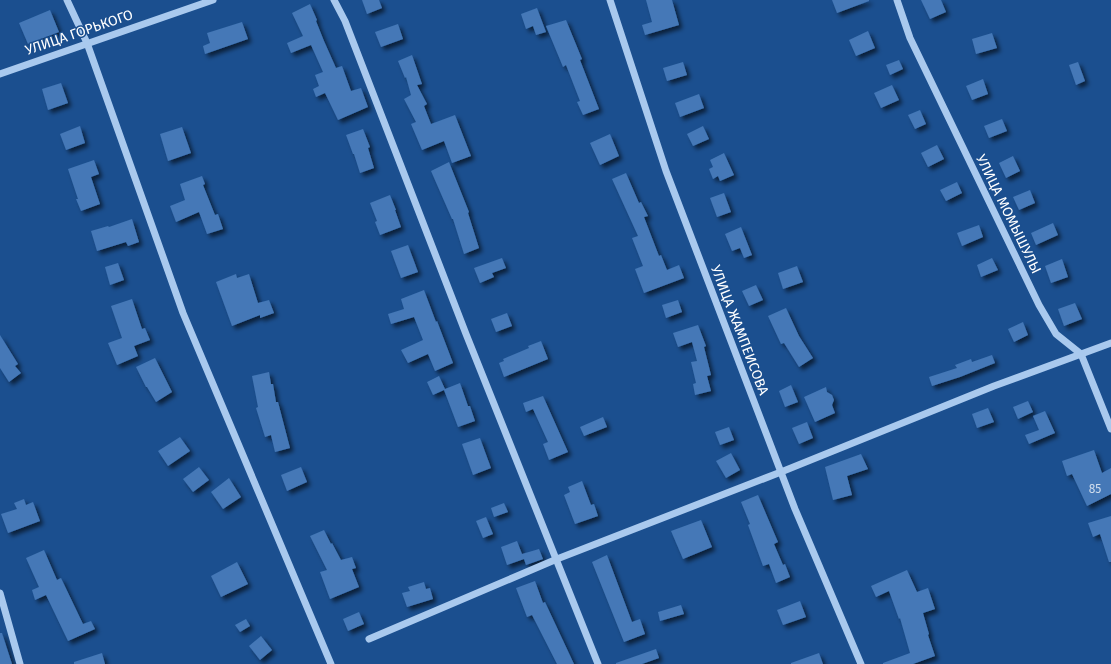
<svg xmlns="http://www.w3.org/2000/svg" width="1111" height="664" viewBox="0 0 1111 664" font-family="'Fira Sans',sans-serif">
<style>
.building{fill:#4478b7;filter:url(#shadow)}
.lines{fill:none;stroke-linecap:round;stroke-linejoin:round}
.minor{stroke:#a9c9ee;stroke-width:7}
.labels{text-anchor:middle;stroke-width:3;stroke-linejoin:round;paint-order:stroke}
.number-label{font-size:12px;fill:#d0dded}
.street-label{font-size:14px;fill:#fff;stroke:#1b4f8f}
</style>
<defs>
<filter id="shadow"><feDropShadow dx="3.5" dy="3.5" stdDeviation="2" flood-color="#0009"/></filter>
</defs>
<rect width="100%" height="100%" fill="#1b4f8f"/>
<g class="building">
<polygon points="362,0 379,0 382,8 367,14"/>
<polygon points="646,0 672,0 679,25 645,35 642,25 652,22"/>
<polygon points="832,0 869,0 869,1 837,13"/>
<polygon points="921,0 941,0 946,12 930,19"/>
<polygon points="310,4 317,20 316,21 324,41 336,68 342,66 351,91 361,88 368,107 338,120 325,93 316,97 313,89 319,86 315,75 323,72 311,45 291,53 287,43 303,36 292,13"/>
<polygon points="537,8 546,32 536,35 533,26 526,29 521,14"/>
<polygon points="50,10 59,32 28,44 19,23"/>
<polygon points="566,20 582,59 580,60 599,109 583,115 577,102 580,101 566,65 563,67 546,26"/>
<polygon points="242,22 248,39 205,54 203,46 210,43 207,33"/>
<polygon points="398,24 403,39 381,47 375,32"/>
<polygon points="868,31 875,48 856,56 849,40"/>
<polygon points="992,33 997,48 976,54 972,39"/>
<polygon points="412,55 422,84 417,85 427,104 424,106 431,124 455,115 471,156 452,163 444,141 422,150 411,124 416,122 404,99 411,95 406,77 405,78 398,61"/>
<polygon points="899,60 903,69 890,75 886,65"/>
<polygon points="683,62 687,75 667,81 663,68"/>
<polygon points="1078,62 1085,81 1076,85 1069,65"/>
<polygon points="983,79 988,94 972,100 966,86"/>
<polygon points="61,83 68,103 48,110 42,89"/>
<polygon points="892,85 899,100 881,108 874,93"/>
<polygon points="699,94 704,108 680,117 675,103"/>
<polygon points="920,110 926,124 915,129 908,115"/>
<polygon points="1002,119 1007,131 989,138 984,126"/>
<polygon points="80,126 85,143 66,150 60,134"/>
<polygon points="703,126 709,139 693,146 687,134"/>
<polygon points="182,127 191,153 168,161 160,134"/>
<polygon points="363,129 370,147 368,148 374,168 360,173 354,154 353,154 346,135"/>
<polygon points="610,134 619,156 600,165 590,143"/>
<polygon points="937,145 944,159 928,167 921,153"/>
<polygon points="724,153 734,175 720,181 718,176 713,179 709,169 713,167 710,160"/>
<polygon points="1013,156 1020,171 1006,178 999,163"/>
<polygon points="94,160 99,174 91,177 100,204 81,211 76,199 78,199 68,169"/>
<polygon points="449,162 469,212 468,213 479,248 464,254 453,219 452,219 431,171"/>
<polygon points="626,173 639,203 641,202 648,216 644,217 659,256 661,255 667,270 679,265 684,278 644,293 635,269 643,266 632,238 638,236 612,179"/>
<polygon points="202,176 205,184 203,185 215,215 218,214 223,229 207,234 199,212 176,222 170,206 185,200 180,184"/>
<polygon points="957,182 962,193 946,201 940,190"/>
<polygon points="1030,190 1035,203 1019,210 1013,197"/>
<polygon points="724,193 731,212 717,217 710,198"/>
<polygon points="390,195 396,210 395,210 401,227 380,235 375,222 377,221 370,203"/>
<polygon points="132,219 139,242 128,246 126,242 97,251 91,231 108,226 109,227"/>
<polygon points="1053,223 1058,235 1036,245 1031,233"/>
<polygon points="979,225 983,237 962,246 957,233"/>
<polygon points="741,227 752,255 744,258 740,248 732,251 725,234"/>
<polygon points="408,245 418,272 401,278 391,251"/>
<polygon points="502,258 506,268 492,273 494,277 480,283 474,268"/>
<polygon points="992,258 998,270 981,277 977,265"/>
<polygon points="1062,259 1068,277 1051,283 1045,266"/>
<polygon points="118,263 124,280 110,285 105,267"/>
<polygon points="797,266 803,282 783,289 778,273"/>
<polygon points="236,274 237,278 249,274 258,303 269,300 274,313 260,318 260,315 232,326 216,282"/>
<polygon points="756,285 763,300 749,306 742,291"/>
<polygon points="424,290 436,322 437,321 453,363 435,371 428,354 408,363 401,350 423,340 414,317 391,324 388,314 404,309 401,299"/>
<polygon points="132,299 142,329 145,328 150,340 134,346 138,356 117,365 108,343 122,338 111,306"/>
<polygon points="678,300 682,312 666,318 662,305"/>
<polygon points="1075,303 1082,319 1064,326 1058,309"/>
<polygon points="786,308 799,336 813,358 799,367 784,343 781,344 768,316"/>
<polygon points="507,313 512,326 496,332 491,319"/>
<polygon points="1023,322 1028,335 1014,342 1008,329"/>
<polygon points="698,325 706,346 704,347 711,375 707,376 711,391 695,395 693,384 696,383 691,362 697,361 692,342 678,347 673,333"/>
<polygon points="0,335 18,364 15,366 21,373 9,382 0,368"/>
<polygon points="541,341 548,359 504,377 499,363 504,361 503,359 529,348 528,346"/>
<polygon points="992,355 995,363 960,377 932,386 929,377 957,368 955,365 971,359 972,362"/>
<polygon points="155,358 172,392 156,402 147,387 146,387 136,367"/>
<polygon points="269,372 271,384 273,384 276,402 278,402 290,448 275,452 271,435 265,437 256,408 258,407 252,376"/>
<polygon points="439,376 445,389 460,383 468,406 470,406 475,421 458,427 444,390 433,395 427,382"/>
<polygon points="791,385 798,402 785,407 779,391"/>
<polygon points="826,387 827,392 832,395 834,400 832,405 835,413 815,422 804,397"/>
<polygon points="543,396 568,452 549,460 543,444 548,442 533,409 526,412 523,403"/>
<polygon points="1028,401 1033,412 1018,419 1013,407"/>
<polygon points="988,408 994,422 977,428 972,414"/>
<polygon points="1045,411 1055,433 1029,444 1025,435 1039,430 1033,416"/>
<polygon points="603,417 607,427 584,436 580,427"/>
<polygon points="807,422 813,438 799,444 792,428"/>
<polygon points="729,427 734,440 720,445 715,432"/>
<polygon points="180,437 190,451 168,466 158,451"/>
<polygon points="480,438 491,468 473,475 462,444"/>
<polygon points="1094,450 1102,473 1111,468 1111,494 1087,506 1072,474 1067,476 1062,461"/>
<polygon points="731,453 740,470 726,478 716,461"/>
<polygon points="861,454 868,469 847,476 852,495 833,500 825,467"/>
<polygon points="199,467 209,480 193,492 183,479"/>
<polygon points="301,467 307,482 287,491 281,475"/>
<polygon points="229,478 241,497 223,509 211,492"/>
<polygon points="582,481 591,505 594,504 598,516 575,524 564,495 570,492 568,487"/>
<polygon points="758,495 778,542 774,544 783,565 785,564 790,577 776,583 769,564 763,566 748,525 750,524 741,502"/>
<polygon points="24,499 26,505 33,502 40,521 8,533 1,514 17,509 14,503"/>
<polygon points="504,503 508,512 494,517 491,508"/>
<polygon points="1111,516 1111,562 1109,562 1100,534 1093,537 1088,523"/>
<polygon points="486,517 493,534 483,538 476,521"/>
<polygon points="701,520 712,547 683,559 671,531"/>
<polygon points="324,530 331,544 332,543 341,560 352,557 356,568 352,569 359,587 330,599 320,572 327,570 310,536"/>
<polygon points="517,541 522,554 539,549 543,559 526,565 524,559 507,565 501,547"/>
<polygon points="44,550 57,580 61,578 83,624 91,621 95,629 68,641 46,595 35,600 32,590 39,587 26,558"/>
<polygon points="607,555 632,622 640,619 645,634 624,642 592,562"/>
<polygon points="237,562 248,584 221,597 211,576"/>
<polygon points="907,570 917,592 928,588 935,609 923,613 929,634 928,635 935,656 913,664 883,664 883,663 910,653 900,618 899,619 889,591 876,597 871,586"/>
<polygon points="535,581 543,603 545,602 574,664 557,664 532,615 527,617 516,588"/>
<polygon points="424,582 426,589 430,588 433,599 407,607 402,593 410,591 408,587"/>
<polygon points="800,601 806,617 783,625 777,610"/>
<polygon points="681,605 684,614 660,621 658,612"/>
<polygon points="359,612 364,624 348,631 343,619"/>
<polygon points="246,619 250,626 240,632 235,625"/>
<polygon points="0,633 2,633 12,664 0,664"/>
<polygon points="261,636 272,650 260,660 249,646"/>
<polygon points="656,649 659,658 642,664 616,664 616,663"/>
<polygon points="102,653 105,664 74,664 74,662"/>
<polygon points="819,653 823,664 791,664 791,663"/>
</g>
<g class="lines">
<g class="minor">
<polyline points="67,0 87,43 183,313 331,664"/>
<polyline points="334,0 345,21 466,334 598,664"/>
<polyline points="610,0 666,171 795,509 861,664"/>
<polyline points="897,0 910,38 1039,305 1056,334 1081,354 1111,429"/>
<polyline points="0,74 213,0"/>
<polyline points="0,593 20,664"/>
<polyline points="369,639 557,559 781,472 994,386 1111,343"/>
</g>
</g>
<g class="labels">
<g class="number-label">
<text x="1095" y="493">85</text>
</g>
<g class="street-label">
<text transform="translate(79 32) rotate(-19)" y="5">УЛИЦА ГОРЬКОГО</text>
<text transform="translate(1009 214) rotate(64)" y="5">УЛИЦА МОМЫШУЛЫ</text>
<text transform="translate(740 330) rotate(69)" y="5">УЛИЦА ЖАМПЕИСОВА</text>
</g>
</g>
</svg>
